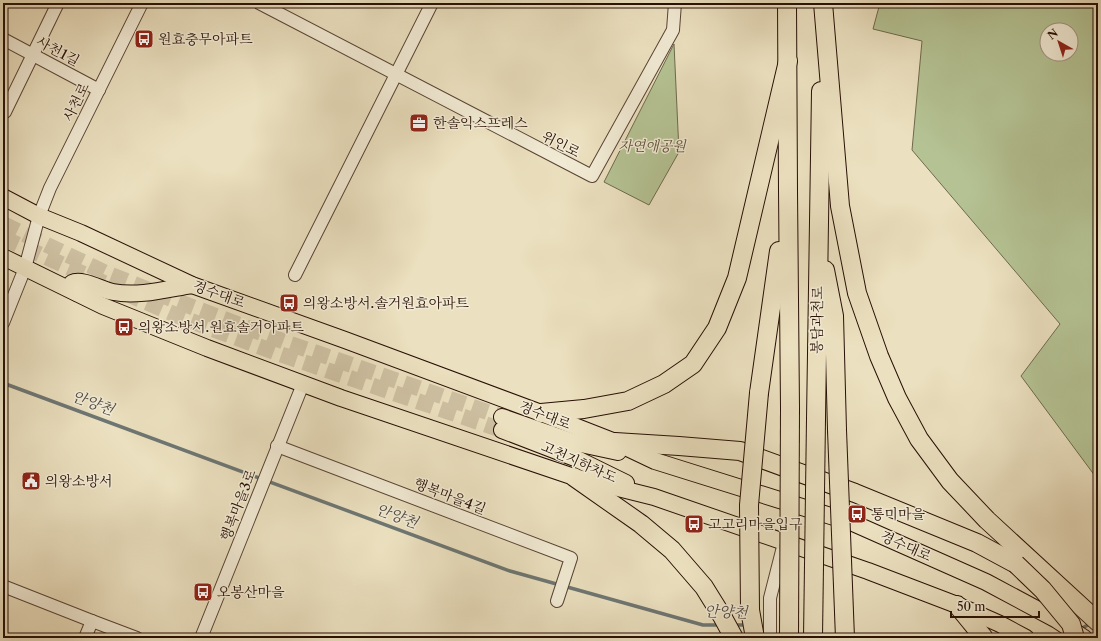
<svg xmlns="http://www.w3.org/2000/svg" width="1101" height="641" viewBox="0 0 1101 641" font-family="'Libre Caslon Text','Noto Serif KR',serif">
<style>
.green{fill:#b5c394;stroke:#6e694c;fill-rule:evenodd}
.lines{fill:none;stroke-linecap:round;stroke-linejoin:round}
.stream{stroke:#6d7673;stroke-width:3.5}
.major-tunnel{stroke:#cec1a3;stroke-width:16;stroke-dasharray:16 8;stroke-linecap:butt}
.minor-casing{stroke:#584334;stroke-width:14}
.major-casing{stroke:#270f05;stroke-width:18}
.highway-casing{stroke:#270f05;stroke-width:20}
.minor{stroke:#f2ebd5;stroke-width:12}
.major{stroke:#ebe0bf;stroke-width:16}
.highway{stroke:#ebe0bf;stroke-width:18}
.highway-bridge-casing{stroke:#270f05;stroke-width:20;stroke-linecap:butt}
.highway-bridge{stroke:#ebe0bf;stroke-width:18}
.labels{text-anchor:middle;stroke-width:3;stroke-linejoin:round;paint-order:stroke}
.poi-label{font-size:14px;fill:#270f05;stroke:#f2ebd5;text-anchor:start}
.street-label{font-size:14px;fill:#270f05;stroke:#f2ebd5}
.park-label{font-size:14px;font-style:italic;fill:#594e37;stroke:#f2ebd5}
.water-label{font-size:15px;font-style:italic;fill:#504b45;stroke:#f2ebd5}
</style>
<rect width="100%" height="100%" fill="#ebe0bf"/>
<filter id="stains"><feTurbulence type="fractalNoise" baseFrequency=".005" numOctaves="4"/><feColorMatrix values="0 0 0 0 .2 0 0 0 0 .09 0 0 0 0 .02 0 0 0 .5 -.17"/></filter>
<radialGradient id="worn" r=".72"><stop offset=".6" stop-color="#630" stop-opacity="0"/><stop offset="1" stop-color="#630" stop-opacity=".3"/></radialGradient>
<g class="green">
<path d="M 880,3 L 1098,3 L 1098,480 L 1021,376 L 1060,324 L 912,150 L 922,41 L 873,29 ZM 1047,30 L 1071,30 L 1071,54 L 1047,54 Z"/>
<polygon points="674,44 679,152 649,205 604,182"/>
</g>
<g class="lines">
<g class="stream">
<polyline points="3,383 510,571 703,625 720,625"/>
<polyline points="732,625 748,625"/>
<polyline points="1080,629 1092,623"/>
</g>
<g class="major-tunnel">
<polyline points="3,224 106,273 187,305 285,342 502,417"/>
<polyline points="3,238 104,283"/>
<polyline points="125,293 183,318 280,354 502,430"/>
</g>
<g class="minor-casing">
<g id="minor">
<polyline points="259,3 592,176 673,30 675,3"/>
<polyline points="3,39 99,90"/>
<polyline points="3,111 5,112 58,3"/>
<polyline points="295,275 432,3"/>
<polyline points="3,323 25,268 39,216 50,188 142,3"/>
<polyline points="277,446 571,558 557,601"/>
<polyline points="3,586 92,621 137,638"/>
<polyline points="85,638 92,621"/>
<polyline points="201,638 303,384"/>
<polyline points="770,638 770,598 784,543"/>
</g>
</g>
<g class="major-casing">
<g id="major">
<polyline points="3,197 39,216 81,233 192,285 345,340 541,413 615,442 655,461 853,523 986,582 1057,620 1084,638"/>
<polyline points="3,257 103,306 207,348 341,398 574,477 654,497 868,571 957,605 1000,624 1026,638"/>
<path d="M 77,293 L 72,289 L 71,286 L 72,283 C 82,278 102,290 113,292 C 138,297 167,289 192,285"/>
<polyline points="502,417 576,443 618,452"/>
<polyline points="502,430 575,458 626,483"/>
</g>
</g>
<g class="highway-casing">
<g id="highway">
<polyline points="787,3 788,191 790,408"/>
<polyline points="823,3 840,206 857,293 879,356 897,398 919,439 950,481 987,520 1098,622"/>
<polyline points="825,270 834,316 837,430"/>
<polyline points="759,393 779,251"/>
<polyline points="541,413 584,409 628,401 664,384 693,364 717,328 737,278 788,61"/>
<polyline points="816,419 821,91"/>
<polyline points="615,442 679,446 740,451 855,493 977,543 1016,564"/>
<polyline points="574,477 641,524 672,550 704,587 722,616 734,638"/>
<polyline points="957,605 984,638"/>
</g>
</g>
<use href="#minor" class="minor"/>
<use href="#major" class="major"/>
<use href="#highway" class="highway"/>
<g class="highway-bridge-casing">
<g id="highway-bridge">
<polyline points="837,430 845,638"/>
<polyline points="1016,564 1043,590 1071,624 1075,638"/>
<polyline points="755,638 750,610 749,505 759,393"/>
<polyline points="789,638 790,408"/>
<polyline points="813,638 816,419"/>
</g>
</g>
<use href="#highway-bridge" class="highway-bridge"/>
</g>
<defs>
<g id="bus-square" transform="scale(1)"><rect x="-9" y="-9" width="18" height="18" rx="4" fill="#8f2418" stroke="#f2ebd5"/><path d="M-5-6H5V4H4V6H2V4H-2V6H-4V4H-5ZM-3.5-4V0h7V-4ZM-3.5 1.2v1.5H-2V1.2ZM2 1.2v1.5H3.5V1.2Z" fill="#fff"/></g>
<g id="office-square" transform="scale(1)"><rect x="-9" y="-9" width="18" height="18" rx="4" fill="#8f2418" stroke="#f2ebd5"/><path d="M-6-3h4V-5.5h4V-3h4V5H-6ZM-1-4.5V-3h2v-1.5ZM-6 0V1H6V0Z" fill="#fff"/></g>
<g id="civic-square" transform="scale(1)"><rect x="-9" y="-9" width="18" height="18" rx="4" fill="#8f2418" stroke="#f2ebd5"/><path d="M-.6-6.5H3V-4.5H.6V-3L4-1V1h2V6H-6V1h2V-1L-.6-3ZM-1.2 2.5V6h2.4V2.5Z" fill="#fff"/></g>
</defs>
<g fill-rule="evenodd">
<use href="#bus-square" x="144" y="39"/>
<use href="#office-square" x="419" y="123"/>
<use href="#bus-square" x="289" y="303"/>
<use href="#bus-square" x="124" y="327"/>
<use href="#civic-square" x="31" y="481"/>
<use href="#bus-square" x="857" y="514"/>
<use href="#bus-square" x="694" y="524"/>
<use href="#bus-square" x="203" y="592"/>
</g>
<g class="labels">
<g class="poi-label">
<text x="158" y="44">원효충무아파트</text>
<text x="433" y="128">한솔익스프레스</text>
<text x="303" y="308">의왕소방서.솔거원효아파트</text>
<text x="138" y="332">의왕소방서.원효솔거아파트</text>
<text x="45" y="486">의왕소방서</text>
<text x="871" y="519">통미마을</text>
<text x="708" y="529">고고리마을입구</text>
<text x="217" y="597">오봉산마을</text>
</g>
<g class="street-label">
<text transform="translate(58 51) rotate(28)" y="5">사천1길</text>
<text transform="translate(76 102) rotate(-64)" y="5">사천로</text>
<text transform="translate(561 144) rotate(27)" y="5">위인로</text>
<text transform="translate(219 294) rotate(20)" y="5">경수대로</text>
<text transform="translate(817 320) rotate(-89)" y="5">봉담과천로</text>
<text transform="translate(545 415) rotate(21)" y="5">경수대로</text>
<text transform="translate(579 462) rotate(24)" y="5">고천지하차도</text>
<text transform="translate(450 496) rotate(21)" y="5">행복마을4길</text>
<text transform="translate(238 505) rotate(-69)" y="5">행복마을3로</text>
<text transform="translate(906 546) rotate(24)" y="5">경수대로</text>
</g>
<g class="park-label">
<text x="652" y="151">자연애공원</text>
</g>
<g class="water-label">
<text transform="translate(93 403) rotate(20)" y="5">안양천</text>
<text transform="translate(397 516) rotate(20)" y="5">안양천</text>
<text transform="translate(726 612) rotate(2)" y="5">안양천</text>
</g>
</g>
<rect width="1101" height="641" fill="none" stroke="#ebe0bf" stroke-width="16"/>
<rect x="4" y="4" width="1093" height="633" fill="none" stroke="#270f05" stroke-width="2"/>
<rect x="8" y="8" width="1085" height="625" fill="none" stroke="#270f05"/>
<g transform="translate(1059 42) rotate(321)"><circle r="19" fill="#f2ebd5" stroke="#a19382"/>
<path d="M0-3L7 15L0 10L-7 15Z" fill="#8f2418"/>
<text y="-6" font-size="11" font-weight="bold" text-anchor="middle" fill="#270f05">N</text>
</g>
<path d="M951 611v6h88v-6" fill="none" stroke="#270f05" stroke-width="2"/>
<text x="957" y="611" font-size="12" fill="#270f05" stroke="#f2ebd5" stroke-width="3" paint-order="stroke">50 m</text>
<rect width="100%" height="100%" filter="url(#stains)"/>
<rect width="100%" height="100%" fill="url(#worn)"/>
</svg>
